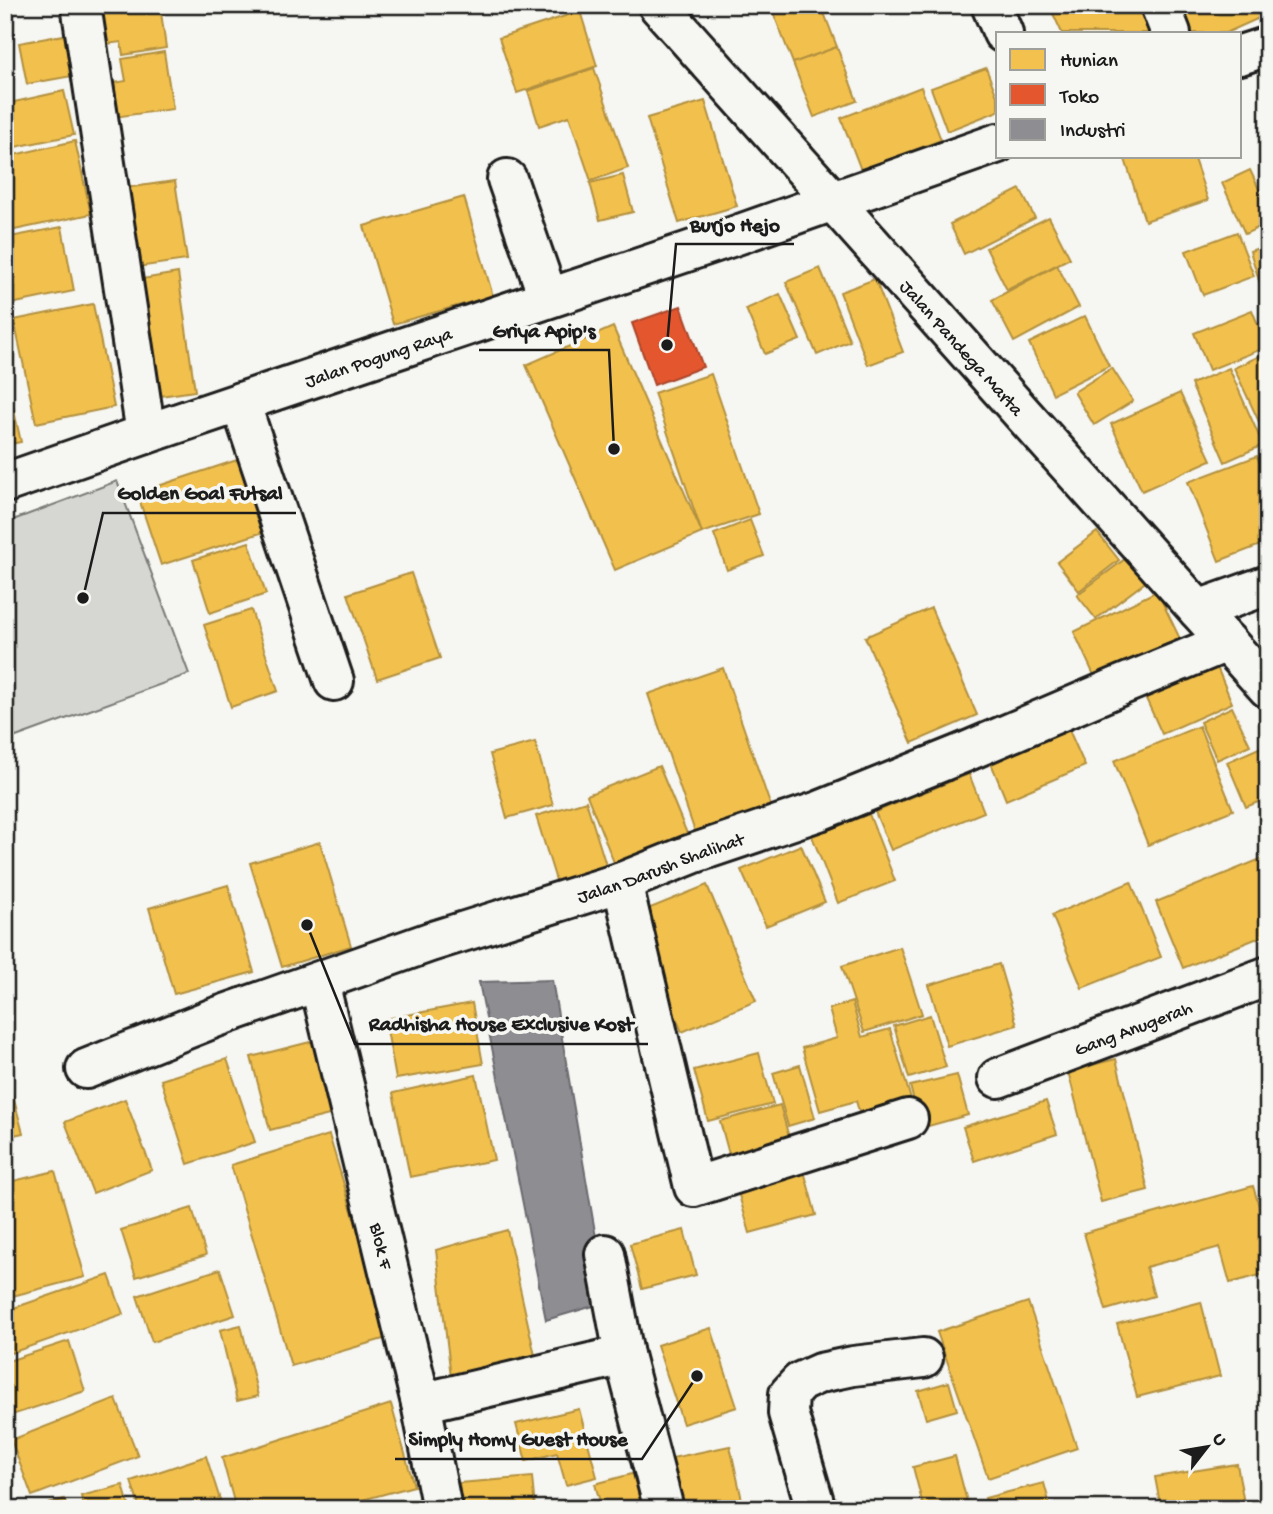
<svg xmlns="http://www.w3.org/2000/svg" width="1273" height="1514" viewBox="0 0 1273 1514" font-family="'Gochi Hand',sans-serif">
<style>
.green{fill:#d6d6d2;stroke:#797977;stroke-width:2}
.homes{fill:#f2c14e;stroke:#b2903f;stroke-width:2}
.shops{fill:#e4572e;stroke:#a84529;stroke-width:2}
.industry{fill:#8d8d92;stroke:#6b6b6f;stroke-width:2}
.lines{fill:none;stroke-linecap:round;stroke-linejoin:round}
.street-casing{stroke:#1c1c1c;stroke-width:44}
.secondary-casing{stroke:#1c1c1c;stroke-width:44}
.street{stroke:#f6f6f2;stroke-width:38}
.secondary{stroke:#f6f6f2;stroke-width:38}
.labels{text-anchor:middle;stroke-width:7;stroke-linejoin:round;paint-order:stroke}
.street-label{font-size:19px;fill:#1c1c1c;stroke:#f6f6f2}
.leader{fill:none;stroke:#1c1c1c;stroke-width:2.5}
.callout-dot{fill:#1c1c1c;stroke:#f6f6f2;stroke-width:2.5}
.callout-label{font-size:21px;text-anchor:middle;font-weight:bold;fill:#1c1c1c;stroke:#f6f6f2;stroke-width:7;stroke-linejoin:round;paint-order:stroke}
</style>
<rect width="100%" height="100%" fill="#f6f6f2"/>
<filter id="ink" filterUnits="userSpaceOnUse"><feTurbulence type="fractalNoise" baseFrequency=".0143" numOctaves="2"/><feDisplacementMap in="SourceGraphic" scale="14" xChannelSelector="R" yChannelSelector="G"/><feConvolveMatrix kernelMatrix="1 2 1 2 8 2 1 2 1" color-interpolation-filters="sRGB"/></filter>
<g filter="url(#ink)">
<polygon class="green" points="117,481 189,674 5,741 5,523"/>
<g class="homes">
<polygon points="93,5 160,5 166,48 123,55 121,42 99,45"/>
<polygon points="790,5 821,5 837,47 793,63 773,12"/>
<polygon points="1049,5 1156,5 1169,33 1062,33"/>
<polygon points="1168,5 1262,5 1266,15 1226,33 1180,33"/>
<polygon points="580,11 597,66 517,93 499,38"/>
<polygon points="64,35 72,76 27,84 19,43"/>
<polygon points="837,47 857,101 814,117 793,63"/>
<polygon points="164,52 173,109 107,118 102,85 126,81 122,59"/>
<polygon points="594,68 628,168 591,181 569,116 539,126 528,91"/>
<polygon points="986,68 998,99 998,111 947,131 931,88"/>
<polygon points="921,87 941,140 861,170 841,118"/>
<polygon points="64,91 74,135 5,149 5,104"/>
<polygon points="705,101 737,206 679,223 647,118"/>
<polygon points="75,141 91,214 5,232 5,157"/>
<polygon points="1124,156 1193,156 1208,200 1145,221"/>
<polygon points="1250,170 1268,208 1268,223 1245,234 1222,183"/>
<polygon points="623,175 633,212 600,220 590,183"/>
<polygon points="175,181 187,260 138,267 118,189"/>
<polygon points="1020,189 1035,218 964,254 950,224"/>
<polygon points="464,197 493,296 393,324 364,226"/>
<polygon points="1049,217 1070,258 1007,290 986,248"/>
<polygon points="62,227 74,291 6,305 5,261 10,261 5,238"/>
<polygon points="1237,232 1254,276 1203,295 1186,251"/>
<polygon points="1268,245 1268,302 1266,303 1250,251"/>
<polygon points="1057,265 1079,307 1014,342 992,300"/>
<polygon points="820,268 850,341 817,355 786,282"/>
<polygon points="178,273 195,391 160,396 142,279"/>
<polygon points="875,279 903,352 868,365 840,292"/>
<polygon points="780,294 800,340 765,354 746,309"/>
<polygon points="93,304 114,407 36,423 14,320"/>
<polygon points="1252,310 1267,347 1209,370 1194,333"/>
<polygon points="1085,316 1109,366 1053,394 1029,343"/>
<polygon points="613,327 702,533 615,570 526,365"/>
<polygon points="1268,352 1268,441 1234,368"/>
<polygon points="1112,368 1133,401 1094,425 1074,392"/>
<polygon points="1229,368 1263,445 1225,462 1191,384"/>
<polygon points="5,371 21,442 5,445"/>
<polygon points="711,374 759,514 702,533 654,393"/>
<polygon points="1180,393 1211,460 1142,491 1111,424"/>
<polygon points="249,456 273,529 161,565 137,493"/>
<polygon points="1257,456 1268,483 1268,542 1219,561 1188,482"/>
<polygon points="750,520 764,556 727,570 714,534"/>
<polygon points="1097,532 1119,560 1079,591 1057,562"/>
<polygon points="249,542 266,594 210,613 193,560"/>
<polygon points="1129,556 1148,580 1096,619 1077,595"/>
<polygon points="411,573 440,658 377,679 348,594"/>
<polygon points="1157,591 1182,643 1098,684 1074,632"/>
<polygon points="931,608 977,715 912,743 865,637"/>
<polygon points="251,610 278,691 231,707 204,625"/>
<polygon points="1214,660 1232,703 1162,734 1143,692"/>
<polygon points="723,668 771,807 695,832 648,694"/>
<polygon points="1232,707 1250,745 1217,760 1200,722"/>
<polygon points="1199,726 1233,810 1148,845 1114,761"/>
<polygon points="1069,730 1085,766 1006,800 991,763"/>
<polygon points="535,742 553,805 507,818 490,754"/>
<polygon points="1268,744 1268,798 1246,807 1227,762"/>
<polygon points="659,766 688,836 615,865 587,795"/>
<polygon points="969,774 984,812 891,850 875,812"/>
<polygon points="586,801 609,875 559,890 536,816"/>
<polygon points="1268,807 1268,828 1259,813"/>
<polygon points="869,814 895,881 838,903 812,836"/>
<polygon points="320,842 351,946 282,967 250,863"/>
<polygon points="801,845 825,902 766,926 741,870"/>
<polygon points="1268,856 1268,934 1183,968 1156,902"/>
<polygon points="1131,882 1161,957 1082,988 1052,915"/>
<polygon points="228,885 254,972 174,994 149,908"/>
<polygon points="707,885 756,1001 682,1032 633,915"/>
<polygon points="900,947 922,1014 864,1032 842,966"/>
<polygon points="999,964 1017,1025 947,1046 929,985"/>
<polygon points="852,1002 862,1037 890,1029 912,1103 861,1118 856,1101 820,1111 802,1048 837,1038 829,1009"/>
<polygon points="472,1003 483,1064 396,1079 385,1019"/>
<polygon points="930,1015 946,1067 909,1078 894,1026"/>
<polygon points="314,1041 333,1114 270,1130 251,1057"/>
<polygon points="759,1053 773,1104 708,1121 694,1070"/>
<polygon points="227,1059 255,1142 188,1164 161,1080"/>
<polygon points="1116,1059 1148,1190 1101,1202 1068,1071"/>
<polygon points="800,1065 815,1118 788,1126 773,1073"/>
<polygon points="5,1067 23,1133 5,1137"/>
<polygon points="476,1075 494,1160 410,1177 393,1093"/>
<polygon points="957,1075 968,1115 921,1128 910,1086"/>
<polygon points="125,1099 152,1170 93,1193 65,1122"/>
<polygon points="1046,1101 1057,1134 974,1161 963,1127"/>
<polygon points="780,1105 793,1152 733,1169 720,1121"/>
<polygon points="329,1135 390,1337 291,1366 231,1165"/>
<polygon points="801,1160 816,1215 750,1233 734,1178"/>
<polygon points="55,1171 85,1277 5,1298 5,1183"/>
<polygon points="1253,1186 1268,1236 1268,1273 1230,1283 1220,1247 1146,1267 1154,1296 1106,1310 1084,1233"/>
<polygon points="192,1208 206,1255 136,1277 121,1230"/>
<polygon points="507,1230 538,1369 452,1385 436,1250"/>
<polygon points="684,1230 696,1275 642,1289 630,1244"/>
<polygon points="220,1269 235,1315 152,1342 137,1296"/>
<polygon points="109,1275 123,1314 11,1353 5,1335 5,1311"/>
<polygon points="1028,1302 1077,1448 988,1478 937,1332"/>
<polygon points="1201,1302 1220,1376 1137,1397 1117,1324"/>
<polygon points="241,1325 258,1396 237,1401 220,1330"/>
<polygon points="711,1328 737,1407 683,1424 657,1345"/>
<polygon points="69,1341 85,1391 6,1417 5,1362"/>
<polygon points="949,1382 957,1410 926,1419 918,1391"/>
<polygon points="116,1399 138,1456 32,1496 11,1440"/>
<polygon points="391,1404 414,1486 329,1509 236,1509 222,1458"/>
<polygon points="579,1409 597,1477 566,1485 557,1453 526,1461 516,1424"/>
<polygon points="730,1446 744,1509 683,1509 672,1458"/>
<polygon points="206,1456 223,1509 140,1509 131,1481"/>
<polygon points="955,1456 969,1509 924,1509 913,1467"/>
<polygon points="1237,1464 1245,1509 1161,1509 1155,1477"/>
<polygon points="646,1470 657,1509 602,1509 595,1484"/>
<polygon points="532,1477 535,1509 461,1509 459,1483"/>
<polygon points="1044,1483 1051,1509 988,1509 985,1498"/>
<polygon points="123,1485 130,1509 84,1509 81,1496"/>
<polygon points="64,1499 68,1509 34,1509"/>
</g>
<polygon class="shops" points="681,306 703,367 654,385 632,323"/>
<polygon class="industry" points="552,980 607,1302 546,1320 479,982"/>
<g class="lines">
<g class="street-casing">
<g id="street">
<polyline points="81,5 146,434"/>
<polyline points="991,5 1003,33"/>
<polyline points="1160,5 1171,33"/>
<polyline points="1240,55 1268,46"/>
<polyline points="507,179 548,297"/>
<polyline points="240,402 334,681"/>
<path id="s1" d="M 5,483 L 146,434 L 734,236 L 998,143"/>
<polyline points="1198,610 1268,585"/>
<polyline points="622,882 694,1187 908,1119"/>
<path id="s2" d="M 319,982 L 421,1403 L 442,1509"/>
<path id="s3" d="M 86,1069 L 214,1018 L 430,942 L 622,882 L 692,854 L 819,811 L 963,753 L 1122,685 L 1227,642"/>
<path id="s4" d="M 998,1078 L 1268,976"/>
<polyline points="605,1254 624,1355 664,1509"/>
<polyline points="421,1403 624,1355"/>
<polyline points="816,1509 788,1413 789,1394 800,1382 820,1373 853,1366 923,1358"/>
</g>
</g>
<g class="secondary-casing">
<g id="secondary">
<path id="s5" d="M 658,5 C 860,234 1065,460 1268,688"/>
</g>
</g>
<use href="#street" class="street"/>
<use href="#secondary" class="secondary"/>
</g>
</g>
<g class="labels">
<g class="street-label">
<text dy="7" stroke="none"><textPath href="#s5" startOffset="458">Jalan Pandega Marta</textPath></text>
<text dy="7" stroke="none"><textPath href="#s1" startOffset="394">Jalan Pogung Raya</textPath></text>
<text dy="7" stroke="none"><textPath href="#s3" startOffset="609">Jalan Darush Shalihat</textPath></text>
<text dy="7" stroke="none"><textPath href="#s4" startOffset="144">Gang Anugerah</textPath></text>
<text dy="7" stroke="none"><textPath href="#s2" startOffset="271">Blok F</textPath></text>
</g>
</g>
<path class="leader" d="M667 345L676 244H794M614 449L609 350H479M83 598L103 513H296M307 925L355 1044H648M697 1376L642 1459H395"/>
<g class="callout-dot">
<circle cx="667" cy="345" r="7"/>
<circle cx="614" cy="449" r="7"/>
<circle cx="83" cy="598" r="7"/>
<circle cx="307" cy="925" r="7"/>
<circle cx="697" cy="1376" r="7"/>
</g>
<g class="callout-label">
<text x="735" y="231">Burjo Hejo</text>
<text x="544" y="337">Griya Apip's</text>
<text x="200" y="499">Golden Goal Futsal</text>
<text x="501" y="1030">Radhisha House Exclusive Kost</text>
<text x="518" y="1445">Simply Homy Guest House</text>
</g>
<rect width="1273" height="1514" fill="none" stroke="#f6f6f2" stroke-width="28"/>
<rect x="14" y="14" width="1245" height="1486" fill="none" stroke="#1c1c1c" stroke-width="2.5" filter="url(#ink)"/>
<rect x="996" y="32" width="245" height="126" fill="#f6f6f2" stroke="#9f9f9c" stroke-width="2"/>
<rect x="1010" y="49" width="35" height="21" fill="#f2c14e" stroke="#9f9f9c" stroke-width="2"/>
<text x="1060" y="66" font-size="21" fill="#1c1c1c">Hunian</text>
<rect x="1010" y="84" width="35" height="21" fill="#e4572e" stroke="#9f9f9c" stroke-width="2"/>
<text x="1060" y="102" font-size="21" fill="#1c1c1c">Toko</text>
<rect x="1010" y="119" width="35" height="21" fill="#8d8d92" stroke="#9f9f9c" stroke-width="2"/>
<text x="1060" y="136" font-size="21" fill="#1c1c1c">Industri</text>
<g transform="translate(1207 1447) rotate(59)" stroke="#f6f6f2" stroke-width="5" paint-order="stroke">
<path d="M0-5L12 26L0 18L-12 26Z" fill="#1c1c1c"/>
<text y="-10" font-size="19" font-weight="bold" text-anchor="middle" fill="#1c1c1c">U</text>
</g>
</svg>
